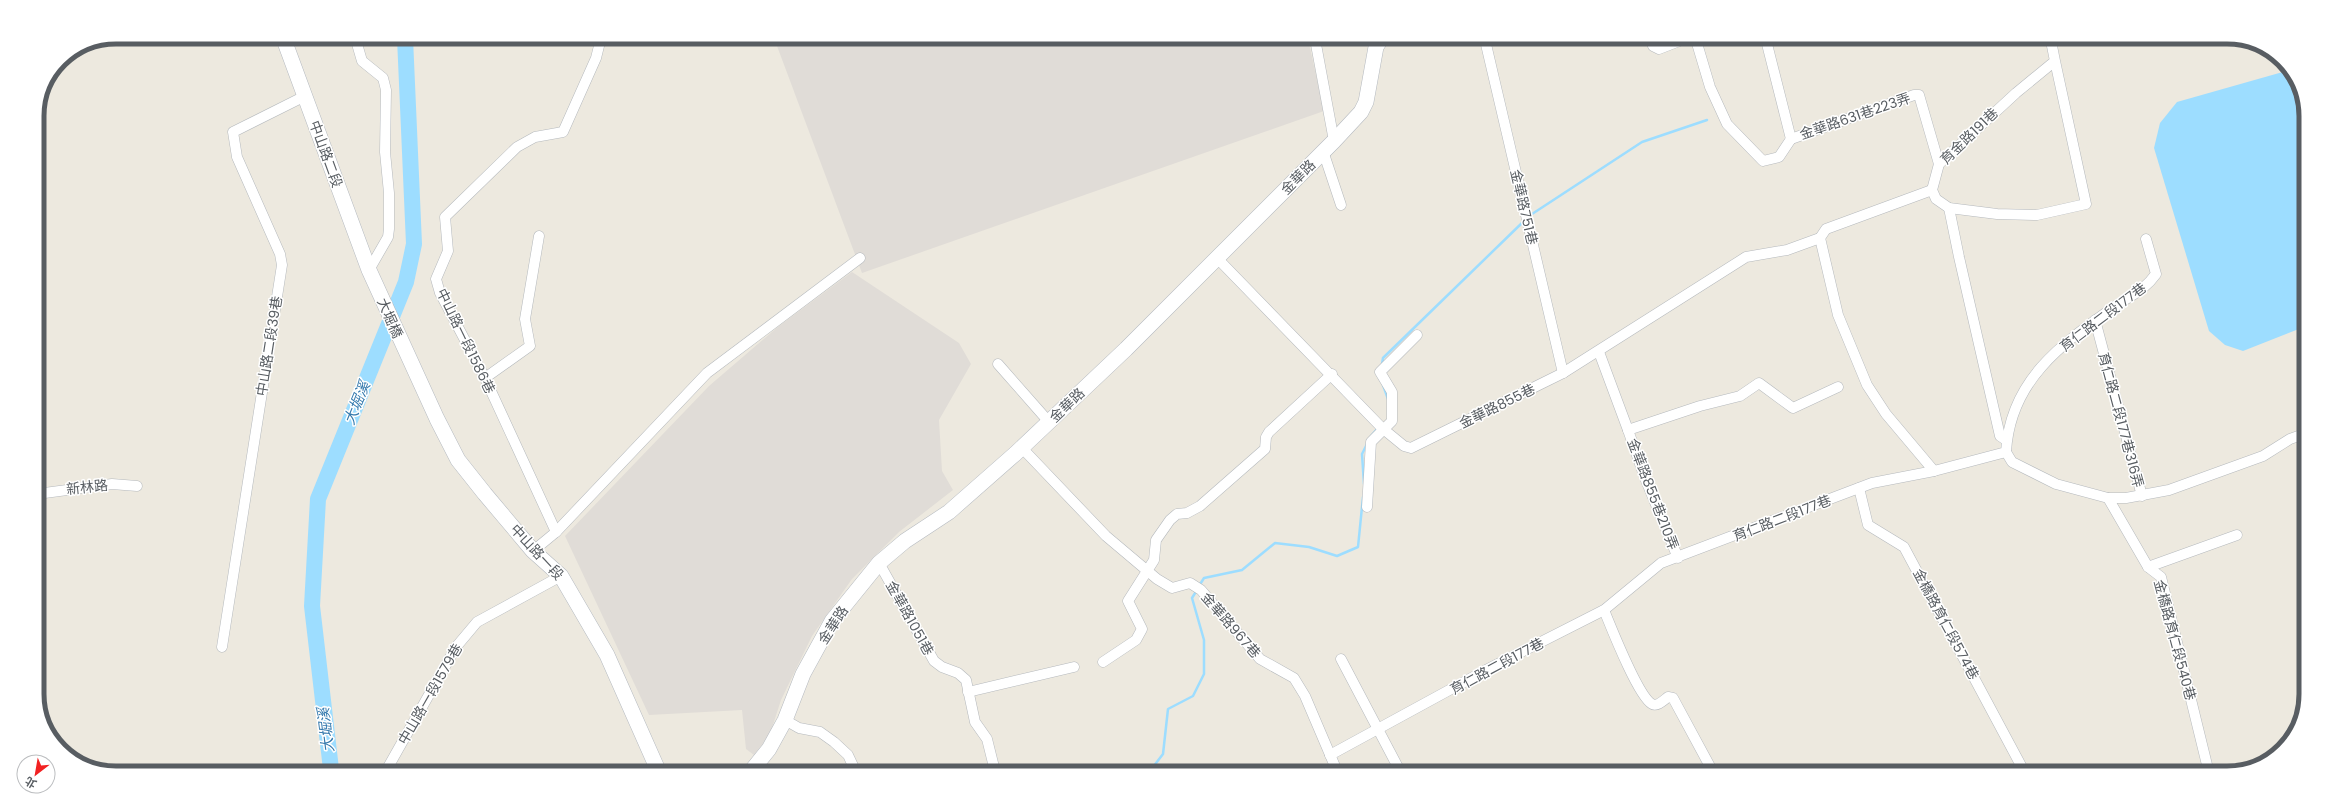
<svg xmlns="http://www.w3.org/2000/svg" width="2343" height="810" viewBox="0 0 2343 810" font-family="Poppins,'Noto Sans TC',sans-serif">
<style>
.industrial{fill:#e0dcd7}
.water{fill:#9dddff}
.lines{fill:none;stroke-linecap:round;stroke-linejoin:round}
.stream{stroke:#9dddff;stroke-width:2.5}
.river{stroke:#9dddff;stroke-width:16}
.street-casing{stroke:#b5b9bd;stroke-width:11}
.secondary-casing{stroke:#b5bac0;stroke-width:16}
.street{stroke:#fff;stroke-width:10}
.secondary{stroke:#fff;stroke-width:15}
.labels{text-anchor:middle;stroke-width:3;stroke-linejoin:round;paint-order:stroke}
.street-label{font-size:14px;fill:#585d62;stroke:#fff}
.water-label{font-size:15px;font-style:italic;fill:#3479ad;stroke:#fff}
.rim{fill:none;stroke:#585d62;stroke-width:5}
</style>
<rect width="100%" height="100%" fill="#ede9df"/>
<g class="industrial">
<polygon points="774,38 1308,39 1324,111 862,273"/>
<polygon points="852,272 959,343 971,364 939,420 942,471 953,490 899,532 852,579 812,636 781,700 770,734 754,755 746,749 742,710 649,715 565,536 709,386 779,326"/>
</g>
<polygon class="water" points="2290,70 2306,111 2304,327 2243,351 2225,345 2209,331 2154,148 2160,123 2177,102"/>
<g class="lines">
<g class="stream">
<polyline points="1529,216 1642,142 1707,120"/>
<polyline points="1382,364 1383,358 1524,221"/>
<polyline points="1383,385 1388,399"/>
<polyline points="1371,436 1378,428"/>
<polyline points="1364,484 1362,454 1367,444"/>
<polyline points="1199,586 1204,578 1242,570 1275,543 1309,547 1337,556 1358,547 1363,497"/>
<polyline points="1150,771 1163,754 1168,709 1193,696 1204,674 1204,640 1192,598 1197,590"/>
</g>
<polyline class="river" points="331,769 312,606 318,499 406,282 414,244 405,38"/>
<g class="street-casing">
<g id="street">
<polyline points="355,37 362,61 383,78 386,90 385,152 389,193 389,229 388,237 369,270"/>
<polyline points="1315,39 1334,141"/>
<polyline points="1485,40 1563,373"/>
<polyline points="1651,40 1653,46 1659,49 1682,40"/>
<polyline points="1696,40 1710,87 1727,124 1763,161 1779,157 1791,139"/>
<polyline points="1766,40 1791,139"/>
<polyline points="2051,41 2055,61 2086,204 2037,215 1997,214 1949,208 1936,199 1932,190 1939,164 2016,93 2055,61"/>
<polyline points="1791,139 1914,95 1919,95 1939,164"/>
<polyline points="1323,151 1341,205"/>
<polyline points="1932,190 1826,229 1820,238 1838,315 1867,385 1886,414 1934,471"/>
<polyline points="1949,208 1959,257 2000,436 2006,440"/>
<polyline points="1217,258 1382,428 1404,446 1411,448 1563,373 1746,257 1787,250 1820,238"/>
<polyline points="2095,320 2142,496"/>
<polyline points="1599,352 1628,430"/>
<polyline points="998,364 1049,422"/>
<polyline points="485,378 530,346 525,319 539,236"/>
<polyline points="1022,448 1106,536 1157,579 1172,588 1190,583 1201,590 1260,659 1294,678 1305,696 1337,771"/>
<polyline points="2006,452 2012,462 2056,484 2108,498 2126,498 2169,490 2263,456 2290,439 2304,434"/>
<polyline points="1859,488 1868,525 1904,547 2025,773"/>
<polyline points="37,494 112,484 137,486"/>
<polyline points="2108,498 2148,567 2161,577 2209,773"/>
<polyline points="1367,507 1371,442 1392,421 1392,392 1380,372 1417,335"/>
<polyline points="556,532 707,373 860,258"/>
<polyline points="533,551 556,532 485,378 440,293 436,279 448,251 445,217 517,147 535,137 563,132 596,58 601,38"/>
<polyline points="1678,558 1645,478 1628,430 1700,406 1740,396 1759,383 1793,408 1838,387"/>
<polyline points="879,563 934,661 942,667 958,673 966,680 975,722 987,739 995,771"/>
<polyline points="2148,567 2237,535"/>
<path d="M 1604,610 C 1611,627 1638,696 1652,704 C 1657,707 1664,700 1668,697 L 1673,698 L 1713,772"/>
<polyline points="222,647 282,265 280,254 237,157 233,132 305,96"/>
<polyline points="1341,659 1400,771"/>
<polyline points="1103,662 1136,640 1142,629 1128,601 1154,560 1156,540 1170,520 1177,514 1187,513 1200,506 1265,449 1266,437 1269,432 1332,374"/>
<polyline points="968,692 1074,667"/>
<polyline points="785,720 799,728 820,732 834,742 848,755 855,770"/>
<path d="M 1330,755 L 1486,670 L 1604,610 L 1661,563 L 1872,483 L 1934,471 L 2006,452 C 2010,381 2060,345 2114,307 C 2131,295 2144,291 2156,274 L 2146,239"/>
<polyline points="387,769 456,647 477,622 561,576"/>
</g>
</g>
<g class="secondary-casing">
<g id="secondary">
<polyline points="283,37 369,270 437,419 458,460 485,494 533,551 561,576 607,655 658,770"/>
<polyline points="752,770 769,749 785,720 803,674 832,621 879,563 905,541 949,512 1015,454 1126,349 1334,141 1361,112 1366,102 1376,47 1381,39"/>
</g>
</g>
<use href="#street" class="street"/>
<use href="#secondary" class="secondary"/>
</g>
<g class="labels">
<g class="street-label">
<text transform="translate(1855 116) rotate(-19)" y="5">金華路631巷223弄</text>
<text transform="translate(1969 136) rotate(-44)" y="5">育金路191巷</text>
<text transform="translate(326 154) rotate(70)" y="5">中山路二段</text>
<text transform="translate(1298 177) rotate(-45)" y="5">金華路</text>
<text transform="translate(1524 207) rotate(77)" y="5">金華路751巷</text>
<text transform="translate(2103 317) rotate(-37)" y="5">育仁路二段177巷</text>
<text transform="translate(390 318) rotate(66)" y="5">大堀橋</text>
<text transform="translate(466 341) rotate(64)" y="5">中山路一段1586巷</text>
<text transform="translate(269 346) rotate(-81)" y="5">中山路二段39巷</text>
<text transform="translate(1067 405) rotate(-44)" y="5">金華路</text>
<text transform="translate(1497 406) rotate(-26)" y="5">金華路855巷</text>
<text transform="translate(2121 420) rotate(75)" y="5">育仁路二段177巷316弄</text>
<text transform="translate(87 487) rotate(-6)" y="5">新林路</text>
<text transform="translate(1653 494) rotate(69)" y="5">金華路855巷210弄</text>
<text transform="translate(1782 518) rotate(-21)" y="5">育仁路二段177巷</text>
<text transform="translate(537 552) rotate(47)" y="5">中山路一段</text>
<text transform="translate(910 618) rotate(61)" y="5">金華路1051巷</text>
<text transform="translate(1946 624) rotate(62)" y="5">金橋路育仁段574巷</text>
<text transform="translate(833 625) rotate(-57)" y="5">金華路</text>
<text transform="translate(1231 625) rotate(49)" y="5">金華路967巷</text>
<text transform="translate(2175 640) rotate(75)" y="5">金橋路育仁段540巷</text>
<text transform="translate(1497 666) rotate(-28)" y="5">育仁路二段177巷</text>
<text transform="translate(430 694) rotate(-60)" y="5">中山路一段1579巷</text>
</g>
<g class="water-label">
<text transform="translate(357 403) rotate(-68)" y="5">大堀溪</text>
<text transform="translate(326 730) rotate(-97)" y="5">大堀溪</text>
</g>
</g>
<path d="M0 0H2343V810H0ZM116 44H2227A72 72 0 0 1 2299 116V694A72 72 0 0 1 2227 766H116A72 72 0 0 1 44 694V116A72 72 0 0 1 116 44Z" fill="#fff" fill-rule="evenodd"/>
<path class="rim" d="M116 44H2227A72 72 0 0 1 2299 116V694A72 72 0 0 1 2227 766H116A72 72 0 0 1 44 694V116A72 72 0 0 1 116 44Z"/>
<g transform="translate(36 774) rotate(211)"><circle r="19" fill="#ffffff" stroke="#bcbec0"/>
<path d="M0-3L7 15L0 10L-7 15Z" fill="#f22122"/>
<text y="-6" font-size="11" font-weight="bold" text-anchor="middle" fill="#585d62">北</text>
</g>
</svg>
